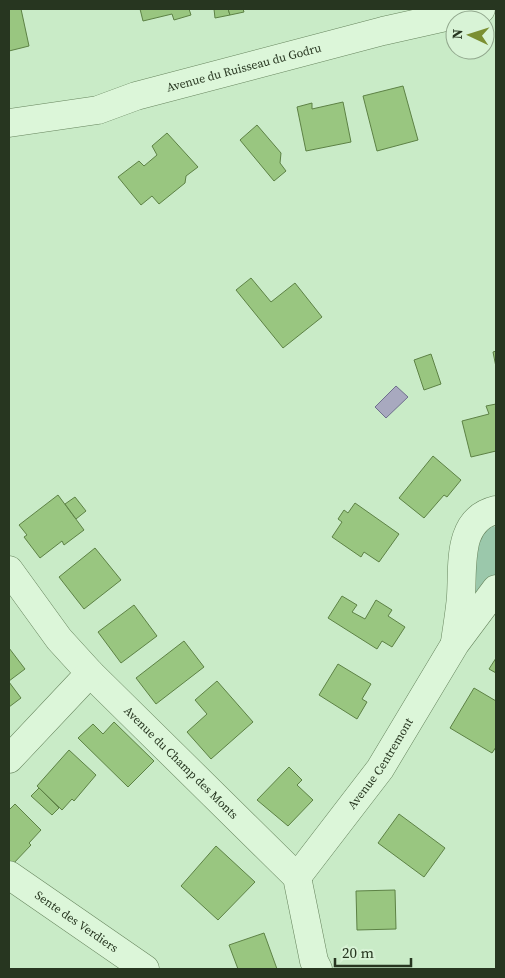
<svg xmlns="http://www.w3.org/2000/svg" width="505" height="978" viewBox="0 0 505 978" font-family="'Source Serif 4',serif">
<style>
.green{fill:#9bc8ab}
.water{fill:#a8a9bf;stroke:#6f708d}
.building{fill:#99c680;stroke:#5d8245}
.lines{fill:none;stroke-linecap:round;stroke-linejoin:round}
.minor-casing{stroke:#67855e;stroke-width:29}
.minor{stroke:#dcf6d9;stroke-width:28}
.labels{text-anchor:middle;stroke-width:5;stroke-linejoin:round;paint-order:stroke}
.street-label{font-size:12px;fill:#273620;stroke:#d8f3d6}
</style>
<rect width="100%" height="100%" fill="#c9ebc7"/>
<polygon class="green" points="493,526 496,527 496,574 476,606 467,601 478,531"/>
<polygon class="water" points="396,386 408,397 386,418 375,407"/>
<g class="building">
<polygon points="9,9 21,9 29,46 9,51"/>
<polygon points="140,9 189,9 191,15 174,20 172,14 143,21"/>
<polygon points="214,9 228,9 230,15 215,18"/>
<polygon points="228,9 243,9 244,12 230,15"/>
<polygon points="403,86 418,140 377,151 363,96"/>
<polygon points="343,102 351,142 306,151 297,107 312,103 312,109"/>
<polygon points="257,125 281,153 280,163 286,171 274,181 240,140"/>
<polygon points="167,133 198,167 186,176 185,183 159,204 152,196 141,205 118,177 139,161 144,166 157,155 152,146"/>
<polygon points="251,278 271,302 295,283 322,317 283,348 236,290"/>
<polygon points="496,351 496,367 493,352"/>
<polygon points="431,354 441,384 424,390 414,360"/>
<polygon points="496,404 496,453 496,451 471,457 462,421 489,414 486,406"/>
<polygon points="433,456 461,480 447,497 444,495 424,518 399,498"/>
<polygon points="58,495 84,530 64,545 62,541 40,558 24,537 27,535 19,525"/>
<polygon points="75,497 86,511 76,519 65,504"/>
<polygon points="355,503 399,534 379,562 364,552 361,557 332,537 342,522 338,519 344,510 348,513"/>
<polygon points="95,548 121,580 84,609 59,577"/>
<polygon points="342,596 357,605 352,612 365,619 376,600 392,610 388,616 405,627 392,647 382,641 377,649 328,618"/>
<polygon points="134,605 157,636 121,663 98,632"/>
<polygon points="184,641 204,667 156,704 136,678"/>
<polygon points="9,648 25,669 9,681"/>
<polygon points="496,658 496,673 489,669"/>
<polygon points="338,664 371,684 362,699 367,702 357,719 319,695"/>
<polygon points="217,681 253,722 211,759 187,732 207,714 195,700"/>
<polygon points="9,682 21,698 9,707"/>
<polygon points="474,688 496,701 496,747 492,753 450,728"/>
<polygon points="114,722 154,761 128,787 78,738 93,724 103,734"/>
<polygon points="69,750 96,775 74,801 72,799 62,810 37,786"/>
<polygon points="289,767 302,780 297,785 313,800 288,826 257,800"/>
<polygon points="39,788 59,808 52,815 31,796"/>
<polygon points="15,804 41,830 29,843 31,845 12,865 9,862 9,810"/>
<polygon points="399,814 445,848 424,877 378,843"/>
<polygon points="216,846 255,882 218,920 181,886"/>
<polygon points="395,890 396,929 357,930 356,891"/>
<polygon points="264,933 277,969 238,969 229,945"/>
</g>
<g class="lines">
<g class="minor-casing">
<g id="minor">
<path id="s1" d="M 9,123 L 98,110 L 136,96 L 383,31 L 481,9"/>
<path id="s2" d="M 9,570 L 59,639 L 90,673 L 297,877 L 314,961 L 318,969"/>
<path d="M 455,642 C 457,627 460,611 461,596 C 463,564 457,519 496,510"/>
<polyline points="9,759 90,673"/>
<path id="s3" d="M 9,875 L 145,969"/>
<path id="s4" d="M 297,877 L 380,769 L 455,644 L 496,589"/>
</g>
</g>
<use href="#minor" class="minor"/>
</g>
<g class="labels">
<g class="street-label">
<text dy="4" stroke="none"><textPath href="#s1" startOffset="242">Avenue du Ruisseau du Godru</textPath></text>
<text dy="4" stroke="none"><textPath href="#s2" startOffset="259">Avenue du Champ des Monts</textPath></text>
<text dy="4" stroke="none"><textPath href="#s4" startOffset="141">Avenue Centremont</textPath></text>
<text dy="4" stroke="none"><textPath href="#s3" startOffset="82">Sente des Verdiers</textPath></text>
</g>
</g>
<rect width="505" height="978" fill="none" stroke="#273620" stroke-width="20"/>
<g transform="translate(470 35) rotate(274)"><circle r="24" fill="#d8f3d6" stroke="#91a78d"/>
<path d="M0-4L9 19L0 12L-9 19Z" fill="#7b8f32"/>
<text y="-8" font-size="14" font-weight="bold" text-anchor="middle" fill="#273620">N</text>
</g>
<path d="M335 958v8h76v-8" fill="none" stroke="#273620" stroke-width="2.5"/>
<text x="342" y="958" font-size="15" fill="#273620" stroke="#d8f3d6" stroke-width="4" paint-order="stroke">20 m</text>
</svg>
